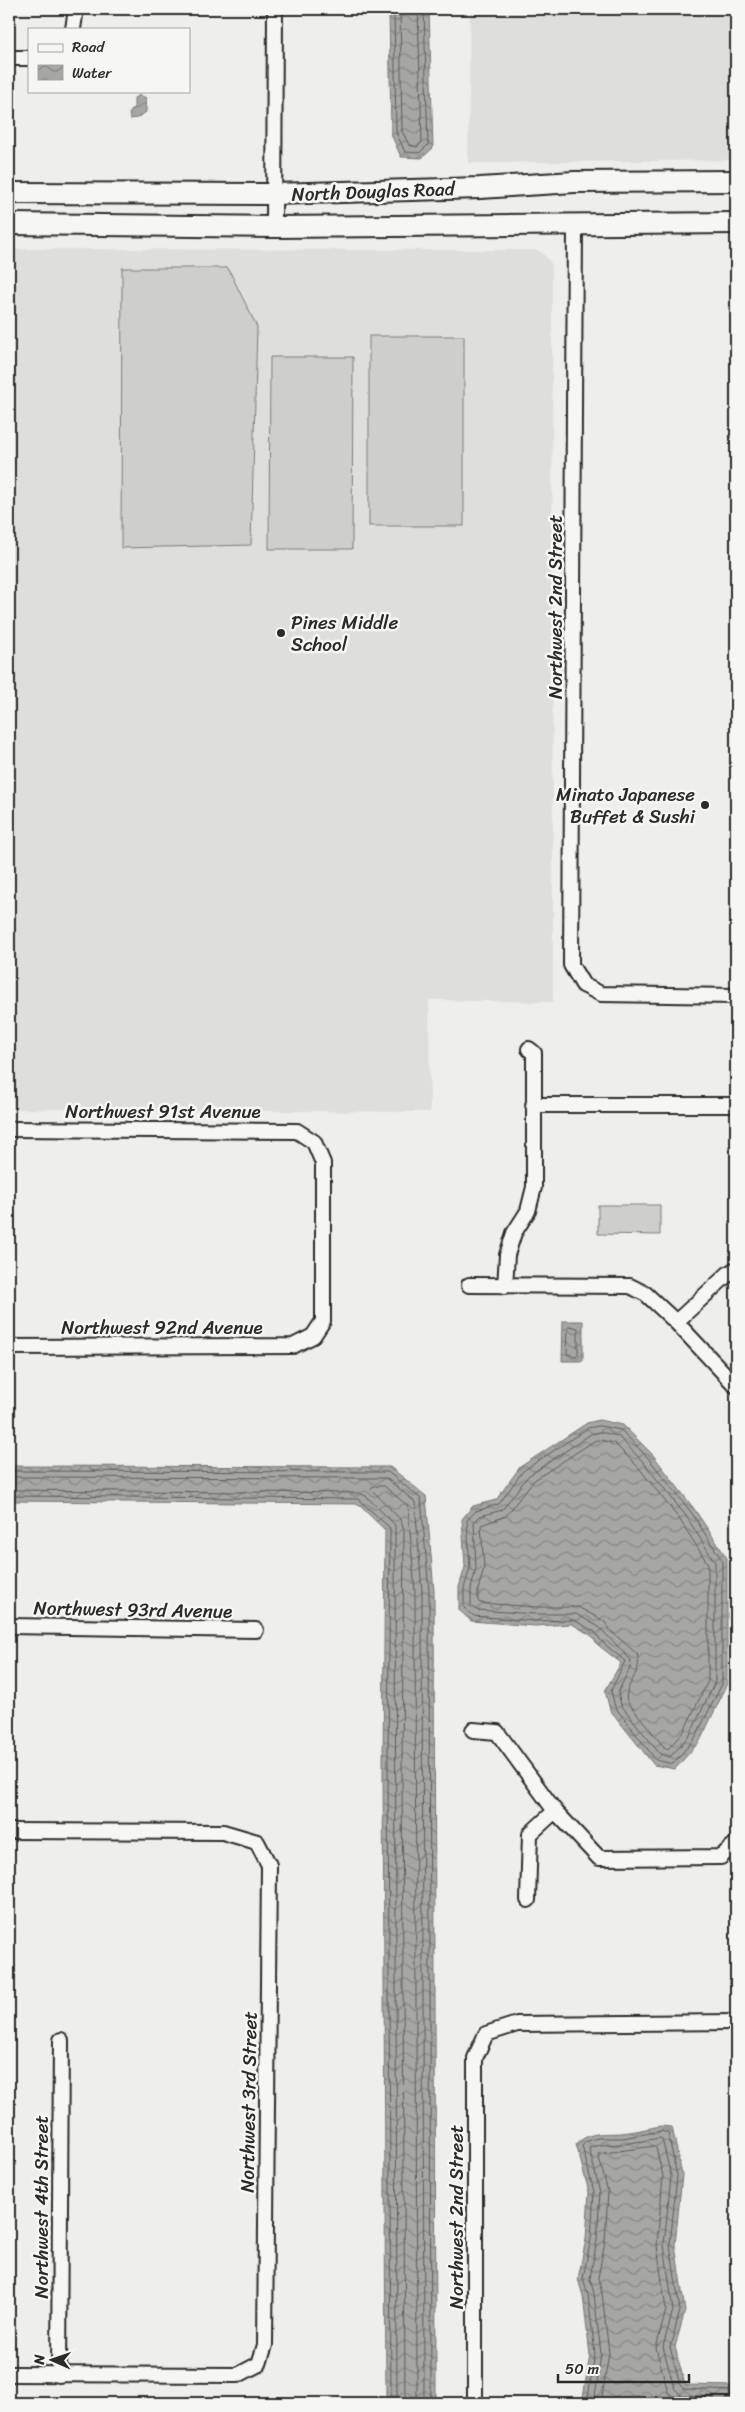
<svg xmlns="http://www.w3.org/2000/svg" width="745" height="2412" viewBox="0 0 745 2412" font-family="Sriracha,sans-serif">
<style>
.built{fill:#dededb}
.garden{fill:#cececa;stroke:#7c7c7a}
.water{fill:url(#water-waves);stroke:#757573}
.lines{fill:none;stroke-linecap:round;stroke-linejoin:round}
.shore{stroke:#5c5c5b;stroke-width:1}
.street-casing{stroke:#2b2b2b;stroke-width:18}
.secondary-casing{stroke:#2b2b2b;stroke-width:24}
.street{stroke:#f6f6f2;stroke-width:14}
.secondary{stroke:#f6f6f2;stroke-width:20}
.poi-dot{fill:#2b2b2b;stroke:#f6f6f2;stroke-width:2}
.labels{text-anchor:middle;stroke-width:5;stroke-linejoin:round;paint-order:stroke}
.street-label{font-size:19px;fill:#2b2b2b;stroke:#f6f6f2}
.poi-label{font-size:19px;fill:#2b2b2b;stroke:#f6f6f2;text-anchor:start}
</style>
<defs>
<pattern id="water-waves" width="16" height="10" patternUnits="userSpaceOnUse" patternTransform="scale(1.25)"><rect width="16" height="10" fill="#a6a6a3"/><path d="M0 5q4-4 8 0t8 0" fill="none" stroke="#878785"/></pattern>
</defs>
<rect width="100%" height="100%" fill="#eeeeea"/>
<filter id="ink" filterUnits="userSpaceOnUse"><feTurbulence type="fractalNoise" baseFrequency=".02" numOctaves="2"/><feDisplacementMap in="SourceGraphic" scale="10" xChannelSelector="R" yChannelSelector="G"/><feConvolveMatrix kernelMatrix="1 2 1 2 8 2 1 2 1" color-interpolation-filters="sRGB"/></filter>
<g filter="url(#ink)">
<g class="built">
<polygon points="470,9 736,9 736,160 468,163"/>
<polygon points="9,249 537,250 543,253 552,265 553,1002 429,1000 430,1112 9,1109"/>
</g>
<g class="garden">
<polygon points="122,268 228,268 257,327 251,545 121,548"/>
<rect x="369" y="336" width="95" height="190"/>
<polygon points="270,357 353,357 352,549 269,549"/>
<polygon points="598,1205 660,1205 660,1235 598,1234"/>
</g>
<g class="water">
<polygon points="389,9 429,9 433,148 422,158 401,157 391,134"/>
<polygon points="140,95 146,98 146,112 137,118 130,119 129,114 134,107 134,98"/>
<polygon points="563,1321 583,1321 583,1361 562,1361"/>
<polygon points="599,1420 623,1425 653,1455 695,1510 727,1558 727,1685 700,1741 675,1769 654,1765 610,1710 605,1691 621,1663 598,1645 592,1636 572,1624 535,1626 471,1621 459,1610 459,1587 465,1567 462,1519 473,1506 496,1500 520,1467 587,1423"/>
<polygon points="9,1466 390,1467 426,1496 434,1591 436,2403 386,2403 383,1762 385,1530 358,1504 9,1501"/>
<path d="M 661,2126 L 672,2127 L 682,2175 L 675,2245 L 685,2311 L 675,2347 L 685,2385 L 736,2386 L 736,2403 L 582,2403 L 590,2355 L 583,2296 L 578,2279 L 586,2239 L 589,2192 L 576,2144 C 590,2131 603,2134 621,2133 C 635,2132 648,2128 661,2126 Z"/>
</g>
<g class="lines">
<g class="shore">
<polyline points="394,9 396,132 405,152 419,153 428,145 424,9"/>
<polyline points="400,9 402,131 409,145 417,147 422,142 418,9"/>
<polygon points="570,1326 578,1328 578,1354 576,1356 567,1354 568,1328"/>
<polygon points="600,1426 621,1430 649,1459 691,1512 722,1560 722,1684 695,1738 673,1764 656,1760 615,1707 611,1691 625,1661 602,1642 595,1632 574,1620 535,1621 474,1616 464,1608 464,1588 470,1568 467,1520 476,1511 499,1504 523,1471 588,1428"/>
<polygon points="600,1432 618,1436 644,1463 686,1516 715,1562 715,1682 690,1735 670,1757 660,1754 621,1705 618,1692 630,1668 631,1660 599,1627 576,1614 535,1614 476,1610 471,1605 471,1589 476,1568 474,1522 480,1516 502,1510 528,1476 591,1434"/>
<path d="M 600,1440 L 614,1443 L 639,1468 L 680,1520 L 708,1564 L 708,1681 L 684,1731 L 668,1749 L 664,1747 L 627,1701 C 623,1684 644,1673 637,1654 L 612,1632 L 604,1621 L 578,1607 L 536,1607 L 480,1603 L 478,1601 L 478,1590 L 484,1568 L 481,1525 L 506,1516 L 533,1481 L 594,1441 Z"/>
<polyline points="9,1471 388,1472 421,1499 429,1591 431,2403"/>
<polyline points="9,1477 386,1478 415,1502 422,1592 424,2403"/>
<polyline points="9,1490 359,1493 366,1496 395,1525 397,2403"/>
<polyline points="9,1496 358,1499 390,1528 388,1762 391,2403"/>
<polyline points="405,2403 402,1763 404,1530 400,1519 371,1489 373,1486 384,1486 408,1506 415,1592 417,2403"/>
<polyline points="587,2403 595,2354 588,2295 583,2278 591,2239 594,2192 582,2146 587,2141 598,2138 623,2138 661,2131 668,2133 677,2176 670,2244 680,2311 670,2347 680,2385 684,2389 736,2391"/>
<polyline points="594,2403 601,2354 594,2294 590,2278 597,2240 600,2192 589,2148 599,2145 624,2144 660,2138 662,2139 671,2176 664,2244 673,2310 663,2347 674,2388 681,2395 736,2398"/>
<polyline points="601,2403 609,2353 602,2293 598,2278 605,2241 608,2192 598,2154 654,2146 656,2148 663,2176 657,2246 666,2310 656,2348 668,2392 674,2400 683,2403"/>
</g>
<g class="street-casing">
<g id="street">
<polyline points="73,29 76,9"/>
<polyline points="9,58 29,58"/>
<polyline points="575,225 571,965 583,985 601,994 736,996"/>
<polyline points="274,227 275,9"/>
<polyline points="533,1105 736,1105"/>
<polyline points="9,1129 297,1131 314,1142 323,1163 323,1321 313,1336 293,1346 9,1347"/>
<polyline points="469,1285 630,1286 646,1294 676,1322 728,1274 736,1269"/>
<polyline points="505,1286 507,1255 514,1233 528,1211 534,1187 534,1053 529,1049"/>
<polyline points="676,1322 736,1386"/>
<polyline points="9,1626 256,1630"/>
<polyline points="473,1730 497,1732 555,1811 599,1858 721,1857 736,1843"/>
<polyline points="9,1831 223,1832 257,1842 269,1865 265,2345 259,2364 238,2375 9,2374"/>
<polyline points="528,1900 530,1834 555,1811"/>
<polyline points="59,2375 61,2040"/>
<polyline points="475,2403 475,2058 486,2034 517,2024 736,2022"/>
</g>
</g>
<g class="secondary-casing">
<g id="secondary">
<polyline points="9,193 274,194 480,188 574,182 736,181"/>
<polyline points="9,224 274,227 736,223"/>
</g>
</g>
<use href="#street" class="street"/>
<use href="#secondary" class="secondary"/>
</g>
</g>
<g class="poi-dot">
<circle cx="281" cy="633" r="5"/>
<circle cx="705" cy="805" r="5"/>
</g>
<g class="labels">
<g class="street-label">
<text transform="translate(373 191) rotate(-2)" y="7">North Douglas Road</text>
<text transform="translate(555 607) rotate(-90)" y="7">Northwest 2nd Street</text>
<text x="163" y="1118">Northwest 91st Avenue</text>
<text x="162" y="1334">Northwest 92nd Avenue</text>
<text transform="translate(133 1609) rotate(1)" y="7">Northwest 93rd Avenue</text>
<text transform="translate(248 2102) rotate(-89)" y="7">Northwest 3rd Street</text>
<text transform="translate(41 2207) rotate(-90)" y="7">Northwest 4th Street</text>
<text transform="translate(456 2217) rotate(-90)" y="7">Northwest 2nd Street</text>
</g>
<g class="poi-label">
<text x="291" y="629">Pines Middle<tspan x="291" dy="22">School</tspan></text>
<text x="695" y="801" text-anchor="end">Minato Japanese<tspan x="695" dy="22">Buffet &amp; Sushi</tspan></text>
</g>
</g>
<rect width="745" height="2412" fill="none" stroke="#f6f6f2" stroke-width="30"/>
<rect x="15" y="15" width="715" height="2382" fill="none" stroke="#2b2b2b" stroke-width="2" filter="url(#ink)"/>
<rect x="28" y="28" width="162" height="65" fill="#f6f6f2" stroke="#a5a5a2"/>
<rect x="38" y="44" width="25" height="8" fill="#f6f6f2" stroke="#a5a5a2"/>
<text x="72" y="52" font-size="15" fill="#2b2b2b">Road</text>
<rect x="38" y="65" width="25" height="15" fill="url(#water-waves)" stroke="#a5a5a2"/>
<text x="72" y="78" font-size="15" fill="#2b2b2b">Water</text>
<g transform="translate(52 2360) rotate(272)" stroke="#f6f6f2" stroke-width="4" paint-order="stroke">
<path d="M0-4L9 19L0 12L-9 19Z" fill="#2b2b2b"/>
<text y="-8" font-size="14" font-weight="bold" text-anchor="middle" fill="#2b2b2b">N</text>
</g>
<path d="M558 2374v8h131v-8" fill="none" stroke="#2b2b2b" stroke-width="2.5"/>
<text x="565" y="2374" font-size="15" fill="#2b2b2b" stroke="#f6f6f2" stroke-width="4" paint-order="stroke">50 m</text>
</svg>
